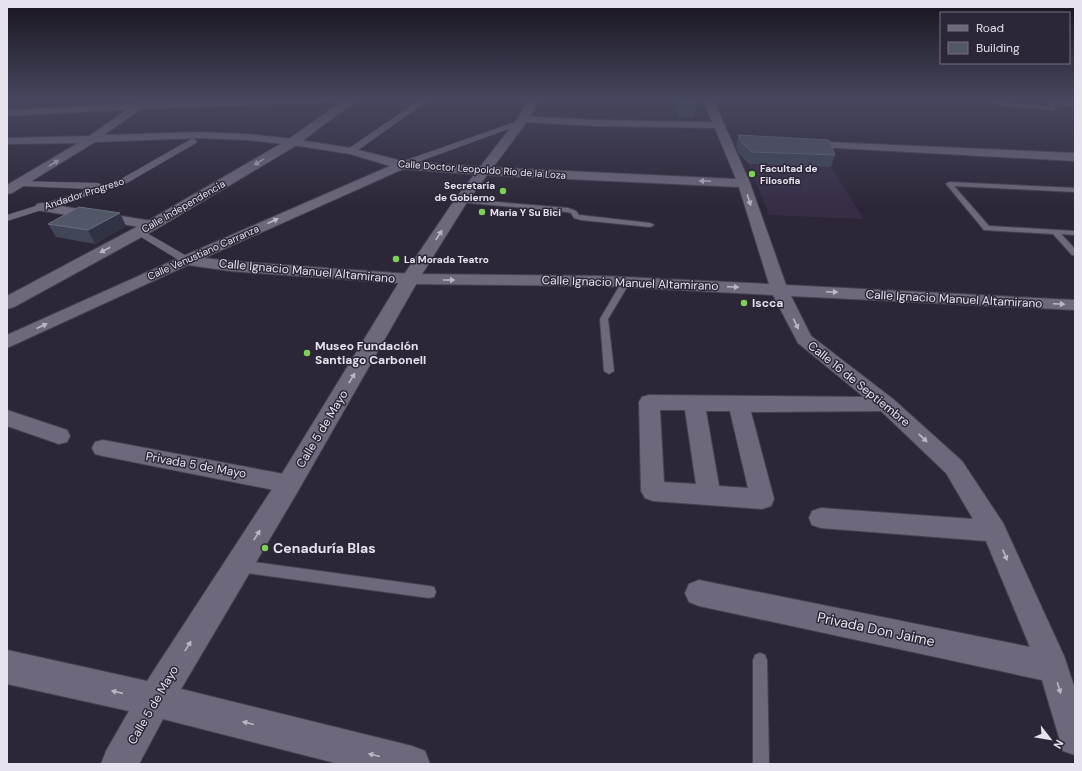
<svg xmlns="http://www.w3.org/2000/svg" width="1082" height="771" viewBox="0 0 1082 771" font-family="'DM Sans',sans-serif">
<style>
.built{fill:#372e46}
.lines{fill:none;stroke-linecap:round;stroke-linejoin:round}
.service-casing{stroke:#474251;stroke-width:2}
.pedestrian-casing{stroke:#474251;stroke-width:1}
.minor-casing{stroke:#474251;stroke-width:2}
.tertiary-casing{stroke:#474251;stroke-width:2}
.service{fill:#6f687c;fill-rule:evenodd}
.pedestrian{fill:#6f687c;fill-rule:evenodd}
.minor{fill:#6f687c;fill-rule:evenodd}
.tertiary{fill:#6f687c;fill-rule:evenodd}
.wall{fill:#404657}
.shaded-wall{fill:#313244}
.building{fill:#525768;stroke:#696c7d}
.oneway{fill:#bcb7c6}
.poi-dot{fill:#7dd154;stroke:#2d2638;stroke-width:1.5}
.labels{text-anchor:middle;stroke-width:3;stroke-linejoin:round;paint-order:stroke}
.far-poi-label{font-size:10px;font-weight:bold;fill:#e6e2ee;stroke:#2d2638;text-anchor:start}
.far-street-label{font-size:10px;fill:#e6e2ee;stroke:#2d2638}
.street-label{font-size:12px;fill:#e6e2ee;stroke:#2d2638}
.poi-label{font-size:12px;font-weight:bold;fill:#e6e2ee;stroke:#2d2638;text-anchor:start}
.near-poi-label{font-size:14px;font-weight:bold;fill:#e6e2ee;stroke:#2d2638;text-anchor:start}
.near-street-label{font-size:14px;fill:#e6e2ee;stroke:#2d2638}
</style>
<rect width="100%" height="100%" fill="#2d2638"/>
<polygon class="built" points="749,164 831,167 864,219 769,215"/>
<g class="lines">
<g class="service-casing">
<g id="service">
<polygon points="992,99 997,99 1000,103 1049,106 1047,101 1049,100 1075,103 1075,107 1053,103 1056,108 1053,110 999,105"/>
<polygon points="949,182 1075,188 1075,192 954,186 989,226 1075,231 1075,235 1061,234 1075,249 1075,255 1072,255 1053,234 984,230 947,185 946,184"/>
<polygon points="461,199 568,208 576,211 579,215 650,223 654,225 650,227 581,220 574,218 571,213 567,212 459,202 459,200"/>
<polygon points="623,280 629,280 630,282 608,319 614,371 609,374 604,371 600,319"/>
<polygon points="239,560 429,586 434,587 436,592 434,597 429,598 239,572 234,570 232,566 234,562"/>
<polygon points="760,653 765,655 767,660 769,764 753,764 753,660 755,655"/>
</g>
</g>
<g class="pedestrian-casing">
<g id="pedestrian">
<polygon points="421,99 430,99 354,153 348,153 347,151 348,149"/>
<polygon points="518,121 521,121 525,123 404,167 398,167 396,165 398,163"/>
<polygon points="193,138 197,141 196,143 127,183 7,221 7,215 90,189 21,186 16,183 18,181 98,183 102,185 121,179"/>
<polygon points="140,229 190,258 192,260 190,262 182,262 136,234 135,232"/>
</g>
</g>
<g class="minor-casing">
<g id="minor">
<path d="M 142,99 L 155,99 L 104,135 L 200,132 L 246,134 L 293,139 L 351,148 L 402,161 L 484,167 L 736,179 L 715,128 L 595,126 L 523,122 L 518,119 L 523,116 L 595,120 L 712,122 L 703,99 L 713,99 L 750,183 L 786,285 L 1075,300 L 1075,310 L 791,296 L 811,336 L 893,399 L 962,461 L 1003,523 L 1064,656 L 1075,689 L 1075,755 L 1063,751 L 1042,680 L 699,606 L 689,602 L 685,593 L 689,584 L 699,580 L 1030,647 L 986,541 L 821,528 L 812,525 L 809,518 L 812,511 L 821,508 L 973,519 L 946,473 L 881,411 L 751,412 L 774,499 L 771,506 L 762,509 L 653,501 L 645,498 L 641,491 L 639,402 L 642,397 L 649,395 L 864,397 L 798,343 L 773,295 L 603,286 L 410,284 L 230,271 L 188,265 L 7,348 L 7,335 L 181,257 L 390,166 L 350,154 L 293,145 L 246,140 L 200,138 L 95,142 L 12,193 L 7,194 L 7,185 L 78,143 L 7,144 L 7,138 L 89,136 ZM 403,169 L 484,175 L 739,187 L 769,284 L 603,276 L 410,274 L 230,261 L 204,258 ZM 660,410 L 685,410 L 696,484 L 664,482 ZM 706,411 L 730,411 L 748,488 L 719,486 Z"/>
<polygon points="805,141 1075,153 1075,161 801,146 799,144 801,142"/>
<polygon points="42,203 152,221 157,222 159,225 157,228 152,229 37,210 35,207 37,204"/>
<polygon points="7,410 67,430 70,436 67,442 59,444 7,426"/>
<polygon points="103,440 289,475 297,477 301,484 297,491 289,493 103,456 95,454 92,448 95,442"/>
</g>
</g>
<g class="tertiary-casing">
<g id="tertiary">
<polygon points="227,99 334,99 329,102 138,109 7,116 7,110"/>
<polygon points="345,99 358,99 297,145 158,228 14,307 7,309 7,296 146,222 289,139"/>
<polygon points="528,99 539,99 529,119 467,202 419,279 298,491 181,689 412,746 425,751 430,764 339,764 163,719 139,764 101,764 106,751 129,711 7,684 7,650 147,681 280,477 401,279 456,198 518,118"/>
</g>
</g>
<use href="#service" class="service"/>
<use href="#pedestrian" class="pedestrian"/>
<use href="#minor" class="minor"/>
<use href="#tertiary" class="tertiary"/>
</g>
<g class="wall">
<polygon points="674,99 694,99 696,103 694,117 679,117"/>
<polygon points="738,135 835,155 831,167 749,164 739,154 736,147"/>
<polygon points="48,224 126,226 95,244 56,237"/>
</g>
<polygon class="shaded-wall" points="120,213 126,226 95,244 88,230"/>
<g class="building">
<polygon points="680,99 694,99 696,103 681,103"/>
<polygon points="738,135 829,140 835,155 752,152 742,143"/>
<polygon points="79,207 120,213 88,230 48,224"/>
</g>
<defs><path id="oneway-solid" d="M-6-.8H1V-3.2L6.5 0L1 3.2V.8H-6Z"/></defs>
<g class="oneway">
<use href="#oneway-solid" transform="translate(259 162) rotate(149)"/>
<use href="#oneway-solid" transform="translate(54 163) rotate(-31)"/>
<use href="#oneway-solid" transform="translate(705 181) rotate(-178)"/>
<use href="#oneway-solid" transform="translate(749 200) rotate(72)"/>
<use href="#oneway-solid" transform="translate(273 221) rotate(-24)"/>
<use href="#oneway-solid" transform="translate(439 235) rotate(-57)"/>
<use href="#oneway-solid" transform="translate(105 250) rotate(152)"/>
<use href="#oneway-solid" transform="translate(449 280)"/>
<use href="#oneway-solid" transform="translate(733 287) rotate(3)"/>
<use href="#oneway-solid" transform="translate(832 292) rotate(3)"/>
<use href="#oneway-solid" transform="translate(1059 304) rotate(3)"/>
<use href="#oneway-solid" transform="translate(796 324) rotate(64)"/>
<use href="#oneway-solid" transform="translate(42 326) rotate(-25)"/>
<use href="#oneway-solid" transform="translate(352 378) rotate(-59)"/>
<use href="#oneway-solid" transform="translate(923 438) rotate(43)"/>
<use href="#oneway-solid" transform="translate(257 535) rotate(-58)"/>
<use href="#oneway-solid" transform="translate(1005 555) rotate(67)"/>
<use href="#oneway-solid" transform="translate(188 646) rotate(-58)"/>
<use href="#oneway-solid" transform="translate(1059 688) rotate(73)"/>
<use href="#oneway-solid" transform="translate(117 692) rotate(-167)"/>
<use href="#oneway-solid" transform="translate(248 723) rotate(-166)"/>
<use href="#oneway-solid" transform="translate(374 755) rotate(-166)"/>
</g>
<linearGradient id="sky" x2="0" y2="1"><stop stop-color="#19151f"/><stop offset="0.48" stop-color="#46475e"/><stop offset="1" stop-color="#46475e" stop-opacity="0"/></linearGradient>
<rect width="1082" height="207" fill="url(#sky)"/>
<g class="poi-dot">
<circle cx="752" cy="174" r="4"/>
<circle cx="503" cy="191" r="4"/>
<circle cx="482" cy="212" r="4"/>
<circle cx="396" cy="259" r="4"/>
<circle cx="744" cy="303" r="4"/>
<circle cx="307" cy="353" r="4"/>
<circle cx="265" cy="548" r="4"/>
</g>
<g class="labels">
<g class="far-poi-label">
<text x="760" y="172">Facultad de<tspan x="760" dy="12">Filosofia</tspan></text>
<text x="495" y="189" text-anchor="end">Secretaría<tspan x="495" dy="12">de Gobierno</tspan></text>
<text x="490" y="216">Maria Y Su Bici</text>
<text x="404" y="263">La Morada Teatro</text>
</g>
<g class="far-street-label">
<text transform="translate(482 169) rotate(4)" y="4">Calle Doctor Leopoldo Río de la Loza</text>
<text transform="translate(84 193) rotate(-18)" y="4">Andador Progreso</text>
<text transform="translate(183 206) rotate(-30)" y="4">Calle Independencia</text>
<text transform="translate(203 252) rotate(-24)" y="4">Calle Venustiano Carranza</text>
</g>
<g class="street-label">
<text transform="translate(307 271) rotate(5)" y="4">Calle Ignacio Manuel Altamirano</text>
<text transform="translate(630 283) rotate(2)" y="4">Calle Ignacio Manuel Altamirano</text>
<text transform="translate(954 299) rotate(3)" y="4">Calle Ignacio Manuel Altamirano</text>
<text transform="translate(859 384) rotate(39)" y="4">Calle 16 de Septiembre</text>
<text transform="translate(322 429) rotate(-59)" y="4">Calle 5 de Mayo</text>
<text transform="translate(196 465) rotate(10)" y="4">Privada 5 de Mayo</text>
<text transform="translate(153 705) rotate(-60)" y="4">Calle 5 de Mayo</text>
</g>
<g class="poi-label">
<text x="752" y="307">Iscca</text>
<text x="315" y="350">Museo Fundación<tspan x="315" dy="14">Santiago Carbonell</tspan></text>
</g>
<g class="near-poi-label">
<text x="273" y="553">Cenaduría Blas</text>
</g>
<g class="near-street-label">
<text transform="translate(876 629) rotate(12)" y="5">Privada Don Jaime</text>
</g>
</g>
<rect width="1082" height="771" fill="none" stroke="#e6e2ee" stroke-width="16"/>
<rect x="940" y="12" width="130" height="52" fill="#2d2638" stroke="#777181"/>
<rect x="948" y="25" width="20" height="6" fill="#6f687c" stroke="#777181"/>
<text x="976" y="32" font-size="12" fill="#e6e2ee">Road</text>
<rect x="948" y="42" width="20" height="12" fill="#525768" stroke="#777181"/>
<text x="976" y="52" font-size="12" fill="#e6e2ee">Building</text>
<g transform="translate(1050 739) rotate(121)" stroke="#2d2638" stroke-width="3" paint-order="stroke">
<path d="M0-3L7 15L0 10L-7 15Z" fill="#e6e2ee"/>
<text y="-6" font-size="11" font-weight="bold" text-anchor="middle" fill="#e6e2ee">N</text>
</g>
</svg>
